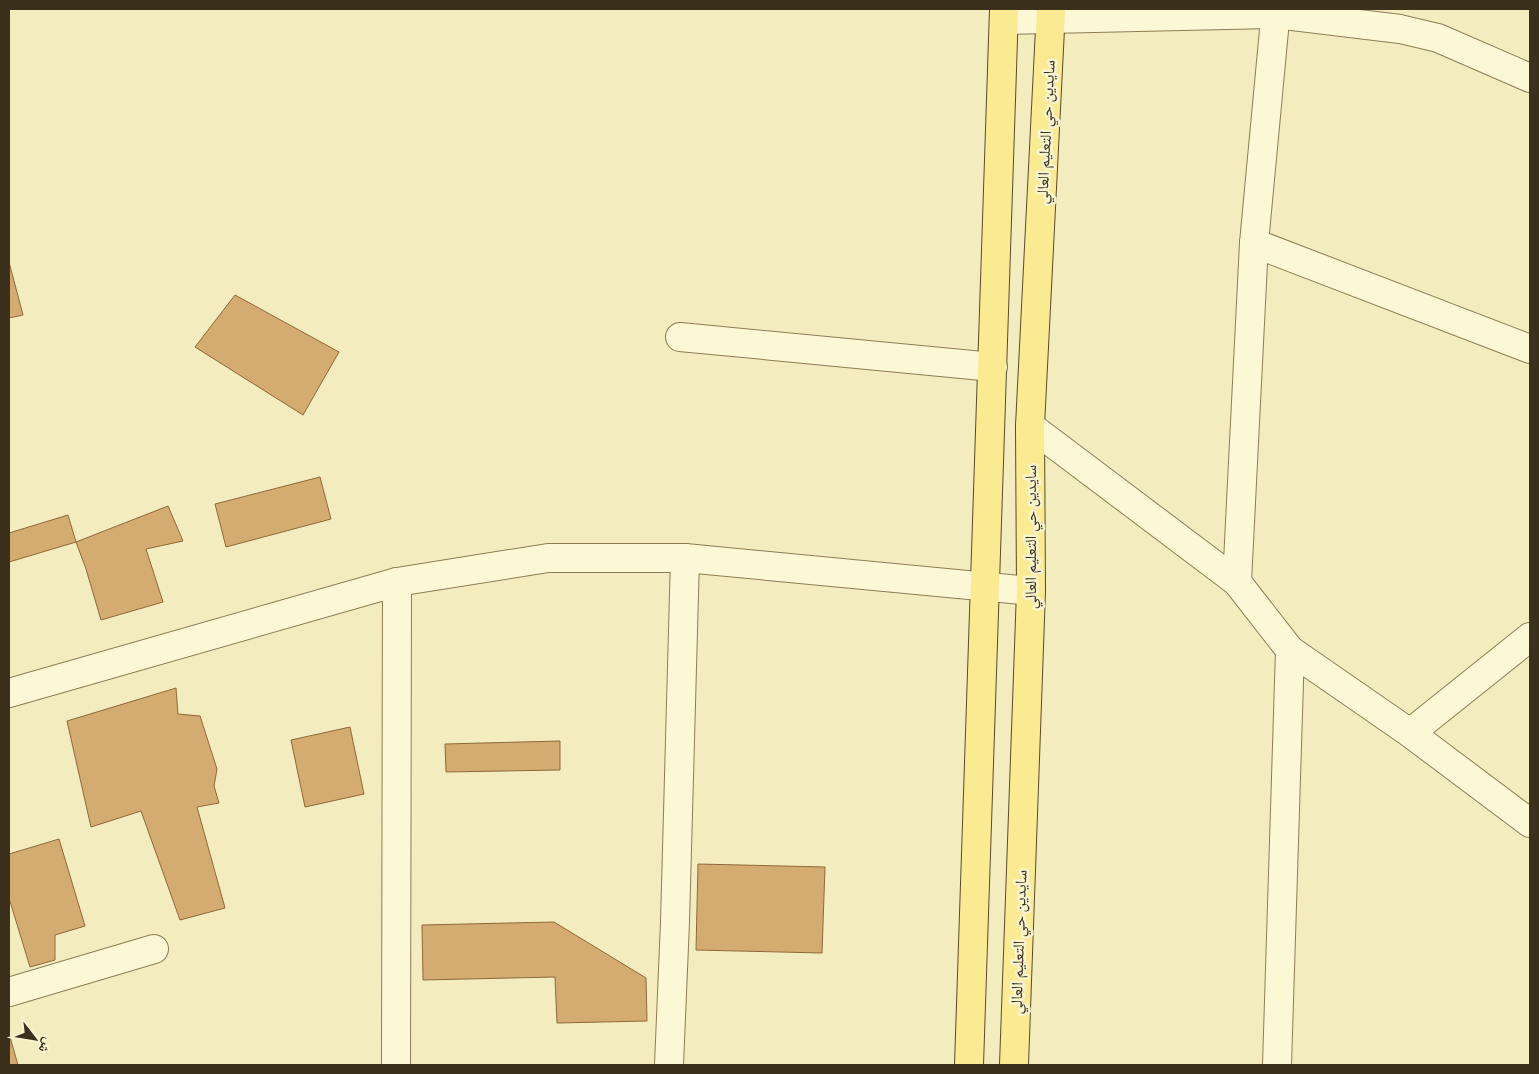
<svg xmlns="http://www.w3.org/2000/svg" width="1539" height="1074" viewBox="0 0 1539 1074" font-family="'Zilla Slab','Noto Naskh Arabic',serif">
<style>
.building{fill:#d4ab71;stroke:#8f6939}
.lines{fill:none;stroke-linecap:round;stroke-linejoin:round}
.minor-casing{stroke:#8d7d56;stroke-width:30}
.major-casing{stroke:#5a492a;stroke-width:30}
.minor{stroke:#fcf7d4;stroke-width:28}
.major{stroke:#faeb93;stroke-width:28}
.labels{text-anchor:middle;stroke-width:5;stroke-linejoin:round;paint-order:stroke}
.street-label{font-size:16px;fill:#3b301c;stroke:#f9f4d0}
</style>
<rect width="100%" height="100%" fill="#f2ecbf"/>
<g class="building">
<polygon points="9,262 23,315 9,318"/>
<polygon points="235,295 339,352 303,415 195,347"/>
<polygon points="320,477 331,519 226,547 215,504"/>
<polygon points="168,506 183,541 146,549 163,602 101,620 86,569 76,542"/>
<polygon points="68,515 76,542 9,562 9,533"/>
<polygon points="176,688 178,714 200,716 217,769 214,786 219,803 197,807 225,908 180,920 141,811 91,827 67,721"/>
<polygon points="350,727 364,794 305,807 291,740"/>
<polygon points="560,741 560,770 446,772 445,744"/>
<polygon points="59,839 85,926 55,935 55,960 30,967 9,898 9,854"/>
<polygon points="698,864 825,867 822,953 696,950"/>
<polygon points="554,922 646,978 647,1021 557,1023 555,977 423,980 422,925"/>
<polygon points="10,1037 18,1065 9,1065"/>
</g>
<g class="lines">
<g class="minor-casing">
<g id="minor">
<polyline points="1004,20 1276,14 1400,29 1438,38 1530,78"/>
<polyline points="1254,243 1530,349"/>
<polyline points="680,337 993,367"/>
<polyline points="1030,426 1237,582 1290,650 1410,733 1530,823"/>
<polyline points="1237,582 1254,243 1276,9"/>
<polyline points="9,693 397,582 548,558 685,558 1031,591"/>
<polyline points="1410,733 1530,637"/>
<polyline points="9,992 154,949"/>
<polyline points="396,1065 397,582"/>
<polyline points="669,1065 675,922 685,558"/>
<polyline points="1277,1065 1290,650"/>
</g>
</g>
<g class="major-casing">
<g id="major">
<polyline points="969,1065 1004,9"/>
<polyline points="1014,1065 1031,591 1030,426 1051,9"/>
</g>
</g>
<use href="#minor" class="minor"/>
<use href="#major" class="major"/>
</g>
<g class="labels">
<g class="street-label">
<text transform="translate(1045 132) rotate(-87)" y="6">سايدين حي التعليم العالي</text>
<text transform="translate(1030 537) rotate(-90)" y="6">سايدين حي التعليم العالي</text>
<text transform="translate(1018 942) rotate(-88)" y="6">سايدين حي التعليم العالي</text>
</g>
</g>
<rect width="1539" height="1074" fill="none" stroke="#3b301c" stroke-width="20"/>
<g transform="translate(35 1039) rotate(121)" stroke="#f9f4d0" stroke-width="4" paint-order="stroke">
<path d="M0-4L9 19L0 12L-9 19Z" fill="#3b301c"/>
<text y="-8" font-size="14" font-weight="bold" text-anchor="middle" fill="#3b301c">ش</text>
</g>
</svg>
